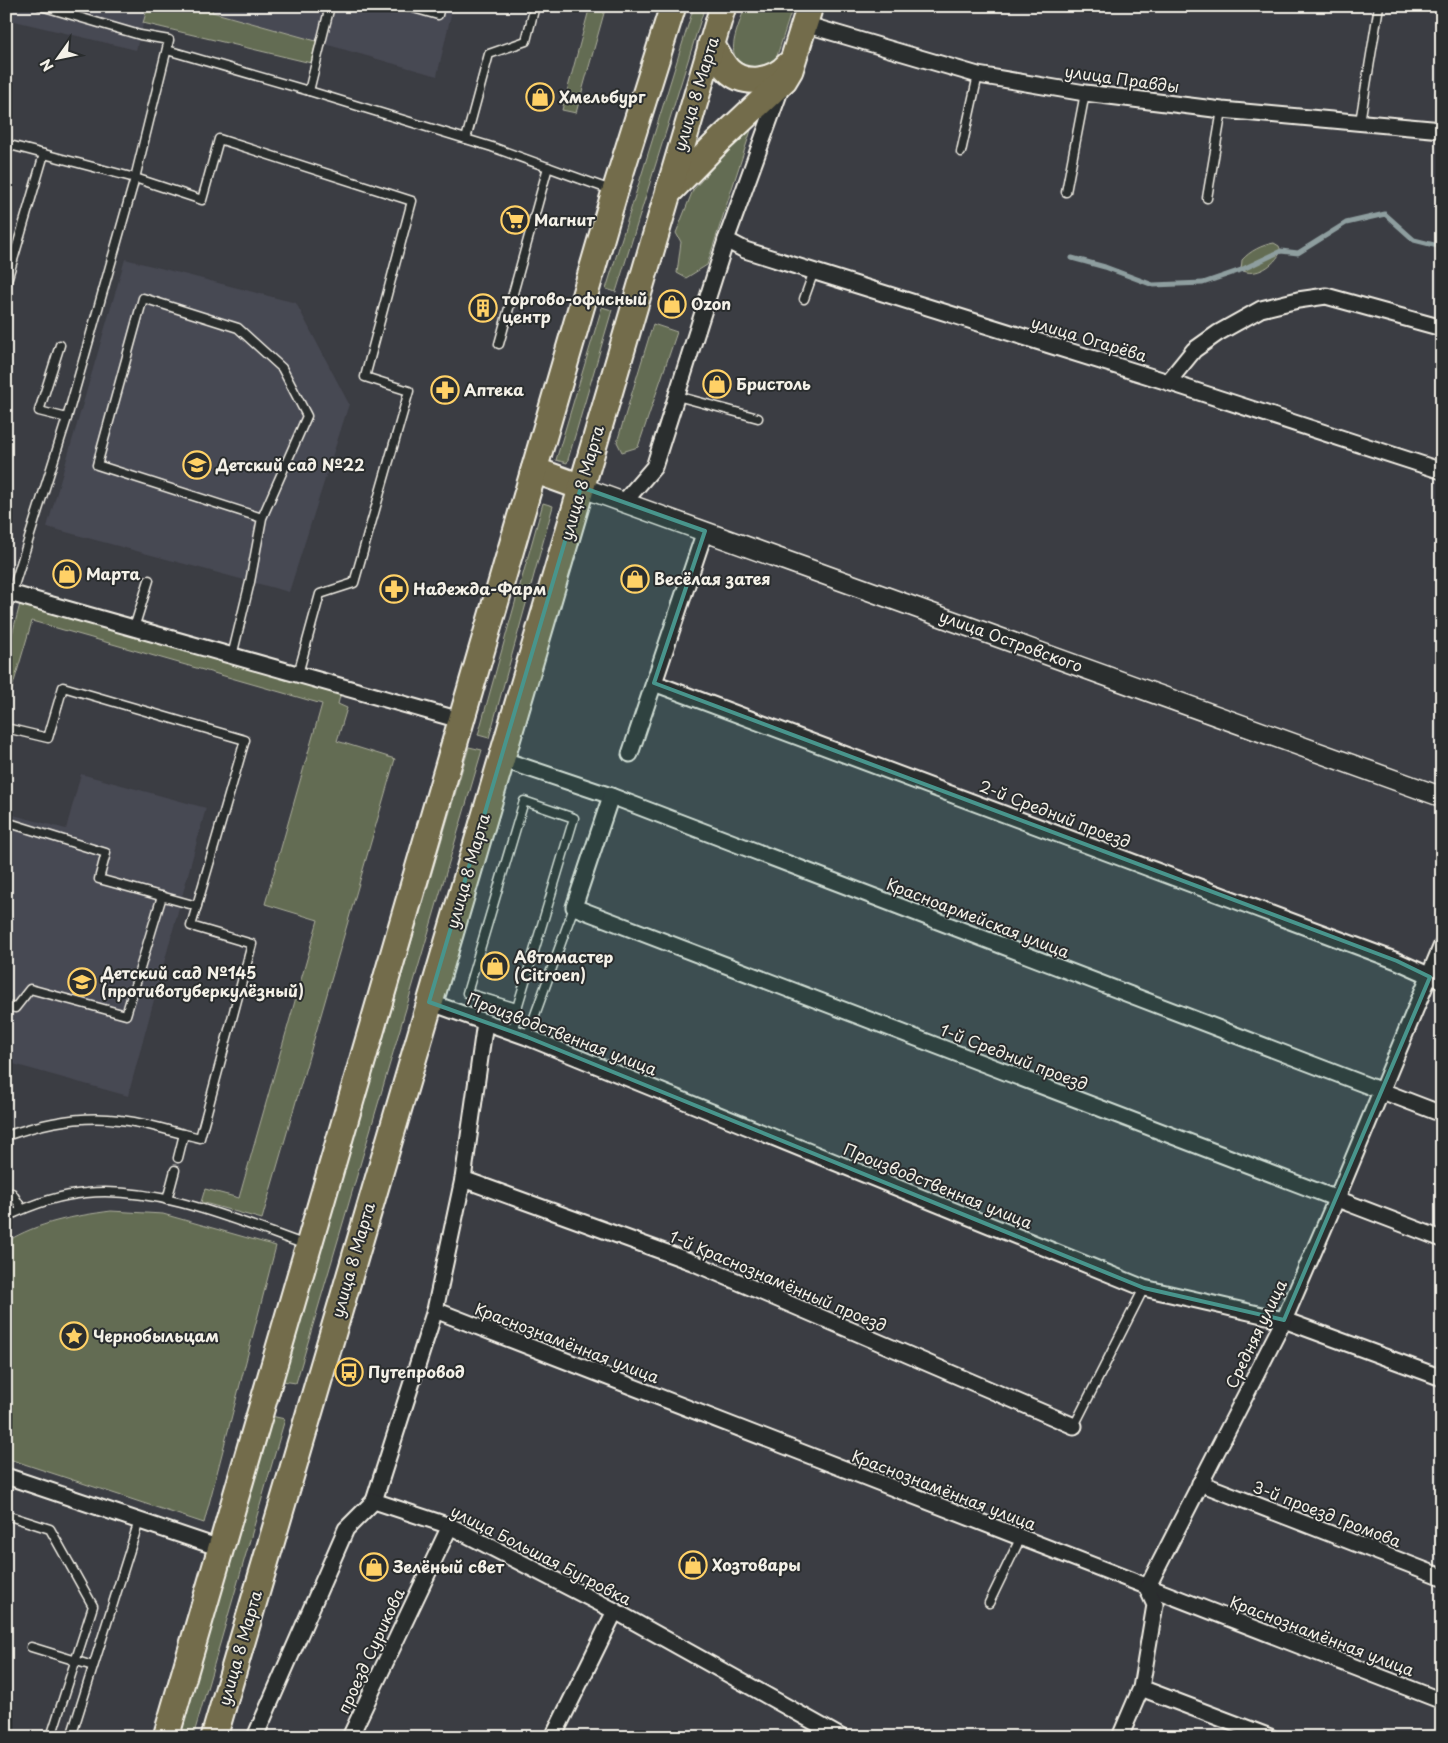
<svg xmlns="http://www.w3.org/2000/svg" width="1448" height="1743" viewBox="0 0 1448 1743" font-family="'Playpen Sans',sans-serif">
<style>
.built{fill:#474852}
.green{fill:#636c52;stroke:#acae9d}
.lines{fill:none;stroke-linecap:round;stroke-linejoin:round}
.stream{stroke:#8e9e9f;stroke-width:5}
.service-casing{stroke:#f4f1e8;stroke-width:11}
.minor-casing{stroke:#f4f1e8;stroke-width:19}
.tertiary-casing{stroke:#f4f1e8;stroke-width:22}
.primary-casing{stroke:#f4f1e8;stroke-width:29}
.service{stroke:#2a2d2e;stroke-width:8}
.minor{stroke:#2a2d2e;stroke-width:15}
.tertiary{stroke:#2a2d2e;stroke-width:19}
.primary{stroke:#736c4b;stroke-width:25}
.marked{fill:#48958c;fill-opacity:0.2;stroke:#48958c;stroke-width:4;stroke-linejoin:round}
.labels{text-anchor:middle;stroke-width:4;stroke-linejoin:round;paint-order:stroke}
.street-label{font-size:16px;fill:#f4f1e8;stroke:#2a2d2e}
.poi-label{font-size:16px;font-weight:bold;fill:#f4f1e8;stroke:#2a2d2e;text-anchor:start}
</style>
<rect width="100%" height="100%" fill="#3b3d43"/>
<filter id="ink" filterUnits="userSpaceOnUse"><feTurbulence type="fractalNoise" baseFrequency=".02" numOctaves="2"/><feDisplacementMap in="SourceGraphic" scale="10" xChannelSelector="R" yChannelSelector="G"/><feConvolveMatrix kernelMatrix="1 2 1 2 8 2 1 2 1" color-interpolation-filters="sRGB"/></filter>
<g filter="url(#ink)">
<g class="built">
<polygon points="6,6 148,6 136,50 6,19"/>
<polygon points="214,6 453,6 437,76 212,12"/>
<polygon points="125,259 296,303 349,404 289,592 47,527"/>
<polygon points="81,774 206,808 128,1096 6,1062 6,813 66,829"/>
</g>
<g class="green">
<polygon points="148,6 214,6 212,12 316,41 311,63 143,23"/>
<polygon points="590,6 606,6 576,113 562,110"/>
<polygon points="694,6 705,6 616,292 606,289"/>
<path d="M 745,6 L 793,6 L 776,59 L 771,65 L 750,71 C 746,68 740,65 737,61 C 727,46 741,22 745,6 Z"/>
<polygon points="754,121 707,265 686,278 677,273 681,242 676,233 693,190"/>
<path d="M 1274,243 L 1279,246 L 1281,251 C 1275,265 1256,278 1241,270 L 1242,260 C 1250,251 1262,245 1274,243 Z"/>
<polygon points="602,307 612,310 567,463 556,460"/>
<polygon points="653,324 677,332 638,447 622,452 617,442"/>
<polygon points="543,503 553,506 489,738 478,735"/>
<polygon points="20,604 341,692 338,704 347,708 337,741 395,759 262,1219 201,1202 205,1189 239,1198 318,920 265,904 322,704 32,621 6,709 6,657"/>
<polygon points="469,747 482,750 296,1383 282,1381"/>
<path d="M 111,1211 L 163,1214 L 276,1246 L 204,1523 L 6,1458 L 6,1242 C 38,1222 75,1216 111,1211 Z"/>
<polygon points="271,1416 285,1419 193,1737 178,1737"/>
</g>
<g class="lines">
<polyline class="stream" points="1072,258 1105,267 1153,285 1203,283 1241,270 1281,251 1298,253 1346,223 1385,214 1414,240 1442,247"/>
<g class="service-casing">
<g id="service">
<polyline points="406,6 438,15 440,6"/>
<polyline points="167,50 309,91 492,147 611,190"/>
<polyline points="309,91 330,6"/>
<polyline points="1360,122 1379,6"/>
<polyline points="466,139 489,54 526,41 535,6"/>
<polyline points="6,144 135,178 202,200 219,139 412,201 365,377 409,391 354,583 320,594 298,674"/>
<polyline points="961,152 978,75"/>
<polyline points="1066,192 1085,93"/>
<polyline points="1207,198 1222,110"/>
<polyline points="6,284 44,154"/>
<polyline points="804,299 814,271"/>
<polyline points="499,344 548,167"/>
<polyline points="60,345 39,411 67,418"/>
<polyline points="677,396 758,418"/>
<polyline points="6,611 67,418 135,178 169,40 140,35 41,6"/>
<polyline points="134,628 149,580"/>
<polyline points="232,656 250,582 262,518 97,465 143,298 238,328 282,368 307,416 262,518"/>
<polyline points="6,728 48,738 63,687 245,740 191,926 252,944 200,1138 184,1134 178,1158"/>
<polyline points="6,822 106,853 99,879 197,906"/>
<polyline points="6,1006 15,1008 30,989 126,1015 162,896"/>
<polyline points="513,1032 517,1008 574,818 524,801 467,993 517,1008"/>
<polyline points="527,1037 574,907"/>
<path d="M 6,1136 C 42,1123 82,1115 120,1120 C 142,1122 163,1129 184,1134"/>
<polyline points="12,1193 22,1209"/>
<polyline points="167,1200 175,1170"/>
<path d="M 6,1217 C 31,1205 58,1195 86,1193 C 159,1186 238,1221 306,1245"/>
<polyline points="1074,1426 1144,1288"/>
<polyline points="6,1515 50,1529 93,1606 51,1737"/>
<polyline points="989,1603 1020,1539"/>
<polyline points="31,1647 93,1666"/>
<polyline points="71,1737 139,1521"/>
</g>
</g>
<g class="minor-casing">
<g id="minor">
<polyline points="804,24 978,75 1085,93 1222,110 1442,130"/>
<polyline points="726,240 745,250 1168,382 1442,471"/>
<polyline points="1168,382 1194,350 1218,333 1261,309 1298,300 1326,296 1442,328"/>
<polyline points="624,502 654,467 726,240 781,88"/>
<polyline points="6,592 460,720"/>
<polyline points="654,683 1397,961 1442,981"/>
<polyline points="630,754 705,531"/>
<polyline points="501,759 611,796 1442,1114"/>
<polyline points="611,796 574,907 1442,1239"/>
<polyline points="429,1002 527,1037 1144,1288 1284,1320 1442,1378"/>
<polyline points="463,1179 692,1262 1074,1426"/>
<polyline points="435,1310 1442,1701"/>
<polyline points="6,1476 220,1548"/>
<polyline points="1200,1483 1442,1577"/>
<polyline points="374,1501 435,1310 463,1179 485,1022"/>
<polyline points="1141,1688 1270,1737"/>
<polyline points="255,1737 346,1529 374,1501 450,1526 615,1611 841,1737"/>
<polyline points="350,1737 450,1526"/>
<polyline points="553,1737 615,1611"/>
<polyline points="1120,1737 1141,1688 1155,1605 1147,1588 1284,1320 1336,1200 1442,945"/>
</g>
</g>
<g class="tertiary-casing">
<polyline id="tertiary" points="581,487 1442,797"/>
</g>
<g class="primary-casing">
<g id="primary">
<path d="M 711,44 C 717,53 721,63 728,70 C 745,87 774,81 788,65"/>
<polyline points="670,191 718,142 784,80 790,70 810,6"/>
<polyline points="534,470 581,487"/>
<polyline points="166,1737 615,191 673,6"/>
<polyline points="214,1737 723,6"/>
</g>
</g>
<use href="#service" class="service"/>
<use href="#minor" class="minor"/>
<use href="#tertiary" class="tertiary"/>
<use href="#primary" class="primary"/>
</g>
</g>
<path class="marked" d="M 581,487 L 705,531 L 654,683 L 1397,961 L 1430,977 L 1284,1320 L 1144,1288 L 527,1037 L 429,1002 Z"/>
<defs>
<g id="shop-ring" transform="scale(1.4375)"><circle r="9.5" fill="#2a2d2e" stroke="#ffd166" stroke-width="1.5"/><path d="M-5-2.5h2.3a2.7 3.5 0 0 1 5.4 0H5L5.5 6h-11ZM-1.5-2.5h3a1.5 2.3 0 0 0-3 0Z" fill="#ffd166"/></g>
<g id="supermarket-ring" transform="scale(1.4375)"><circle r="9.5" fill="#2a2d2e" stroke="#ffd166" stroke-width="1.5"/><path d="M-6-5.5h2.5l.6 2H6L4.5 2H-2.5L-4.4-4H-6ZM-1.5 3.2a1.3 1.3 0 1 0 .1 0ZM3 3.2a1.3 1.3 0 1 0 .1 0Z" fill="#ffd166"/></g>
<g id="building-ring" transform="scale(1.4375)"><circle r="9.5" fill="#2a2d2e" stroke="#ffd166" stroke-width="1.5"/><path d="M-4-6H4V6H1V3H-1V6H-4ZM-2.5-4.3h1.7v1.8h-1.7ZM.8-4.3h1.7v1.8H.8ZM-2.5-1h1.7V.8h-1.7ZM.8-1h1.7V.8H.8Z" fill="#ffd166"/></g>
<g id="pharmacy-ring" transform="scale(1.4375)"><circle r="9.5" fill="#2a2d2e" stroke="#ffd166" stroke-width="1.5"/><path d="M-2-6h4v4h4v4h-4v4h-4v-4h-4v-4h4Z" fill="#ffd166"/></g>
<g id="school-ring" transform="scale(1.4375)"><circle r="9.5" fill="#2a2d2e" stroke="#ffd166" stroke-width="1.5"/><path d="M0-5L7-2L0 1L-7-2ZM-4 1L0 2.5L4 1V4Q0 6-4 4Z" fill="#ffd166"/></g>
<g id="sight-ring" transform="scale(1.4375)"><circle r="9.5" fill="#2a2d2e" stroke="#ffd166" stroke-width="1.5"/><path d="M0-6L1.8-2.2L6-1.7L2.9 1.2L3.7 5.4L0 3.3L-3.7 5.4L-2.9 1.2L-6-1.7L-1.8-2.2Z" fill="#ffd166"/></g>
<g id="bus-ring" transform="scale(1.4375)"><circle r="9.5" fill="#2a2d2e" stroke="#ffd166" stroke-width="1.5"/><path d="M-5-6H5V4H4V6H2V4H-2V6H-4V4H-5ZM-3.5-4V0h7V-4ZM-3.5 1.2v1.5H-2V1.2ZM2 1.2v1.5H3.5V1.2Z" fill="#ffd166"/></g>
</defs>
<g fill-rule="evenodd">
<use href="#shop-ring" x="540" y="97"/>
<use href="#supermarket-ring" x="515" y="220"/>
<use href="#shop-ring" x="672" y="304"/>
<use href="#building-ring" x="483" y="308"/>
<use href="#shop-ring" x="717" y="384"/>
<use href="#pharmacy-ring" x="445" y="390"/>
<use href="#school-ring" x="197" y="465"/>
<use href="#shop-ring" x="67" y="574"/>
<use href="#shop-ring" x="635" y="579"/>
<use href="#pharmacy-ring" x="394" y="589"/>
<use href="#shop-ring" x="495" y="966"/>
<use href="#school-ring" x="82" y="982"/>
<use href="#sight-ring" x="74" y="1336"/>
<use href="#bus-ring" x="349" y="1372"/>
<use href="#shop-ring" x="693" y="1565"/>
<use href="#shop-ring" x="374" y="1567"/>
</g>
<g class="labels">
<g class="street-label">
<text transform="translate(1122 79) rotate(8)" y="6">улица Правды</text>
<text transform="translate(696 94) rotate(-73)" y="6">улица 8 Марта</text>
<text transform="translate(1089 339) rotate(17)" y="6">улица Огарёва</text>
<text transform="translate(582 483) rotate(-74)" y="6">улица 8 Марта</text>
<text transform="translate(1011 641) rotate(20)" y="6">улица Островского</text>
<text transform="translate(1055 814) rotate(21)" y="6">2-й Средний проезд</text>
<text transform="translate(468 871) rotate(-74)" y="6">улица 8 Марта</text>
<text transform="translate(978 918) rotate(21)" y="6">Красноармейская улица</text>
<text transform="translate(562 1034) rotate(21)" y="6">Производственная улица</text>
<text transform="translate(1014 1057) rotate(21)" y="6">1-й Средний проезд</text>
<text transform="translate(938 1186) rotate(22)" y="6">Производственная улица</text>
<text transform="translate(353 1260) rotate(-74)" y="6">улица 8 Марта</text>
<text transform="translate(778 1281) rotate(23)" y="6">1-й Краснознамённый проезд</text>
<text transform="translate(1256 1334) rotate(-64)" y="6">Средняя улица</text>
<text transform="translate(567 1343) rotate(21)" y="6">Краснознамённая улица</text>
<text transform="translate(944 1490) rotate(21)" y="6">Краснознамённая улица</text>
<text transform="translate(1327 1514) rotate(21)" y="6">3-й проезд Громова</text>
<text transform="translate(541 1555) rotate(27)" y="6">улица Большая Бугровка</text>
<text transform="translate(1322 1636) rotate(21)" y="6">Краснознамённая улица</text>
<text transform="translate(240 1648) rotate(-74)" y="6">улица 8 Марта</text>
<text transform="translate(371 1651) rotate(-65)" y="6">проезд Сурикова</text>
</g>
<g class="poi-label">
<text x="559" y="103">Хмельбург</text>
<text x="534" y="226">Магнит</text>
<text x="502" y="305">торгово-офисный<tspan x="502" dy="18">центр</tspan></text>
<text x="691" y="310">Ozon</text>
<text x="736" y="390">Бристоль</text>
<text x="464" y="396">Аптека</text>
<text x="216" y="471">Детский сад №22</text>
<text x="86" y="580">Марта</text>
<text x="654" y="585">Весёлая затея</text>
<text x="413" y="595">Надежда-Фарм</text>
<text x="514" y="963">Автомастер<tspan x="514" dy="18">(Citroen)</tspan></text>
<text x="101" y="979">Детский сад №145<tspan x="101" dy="18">(противотуберкулёзный)</tspan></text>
<text x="93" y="1342">Чернобыльцам</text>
<text x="368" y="1378">Путепровод</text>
<text x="712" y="1571">Хозтовары</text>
<text x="393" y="1573">Зелёный свет</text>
</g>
</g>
<rect width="1448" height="1743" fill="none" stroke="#2a2d2e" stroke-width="25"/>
<rect x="12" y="12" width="1423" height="1718" fill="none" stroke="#f4f1e8" stroke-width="2" filter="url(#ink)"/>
<g transform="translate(58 58) rotate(237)" stroke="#2a2d2e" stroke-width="4" paint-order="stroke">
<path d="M0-4L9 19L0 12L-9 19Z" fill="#f4f1e8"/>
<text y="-8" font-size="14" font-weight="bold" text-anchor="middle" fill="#f4f1e8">N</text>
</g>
</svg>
